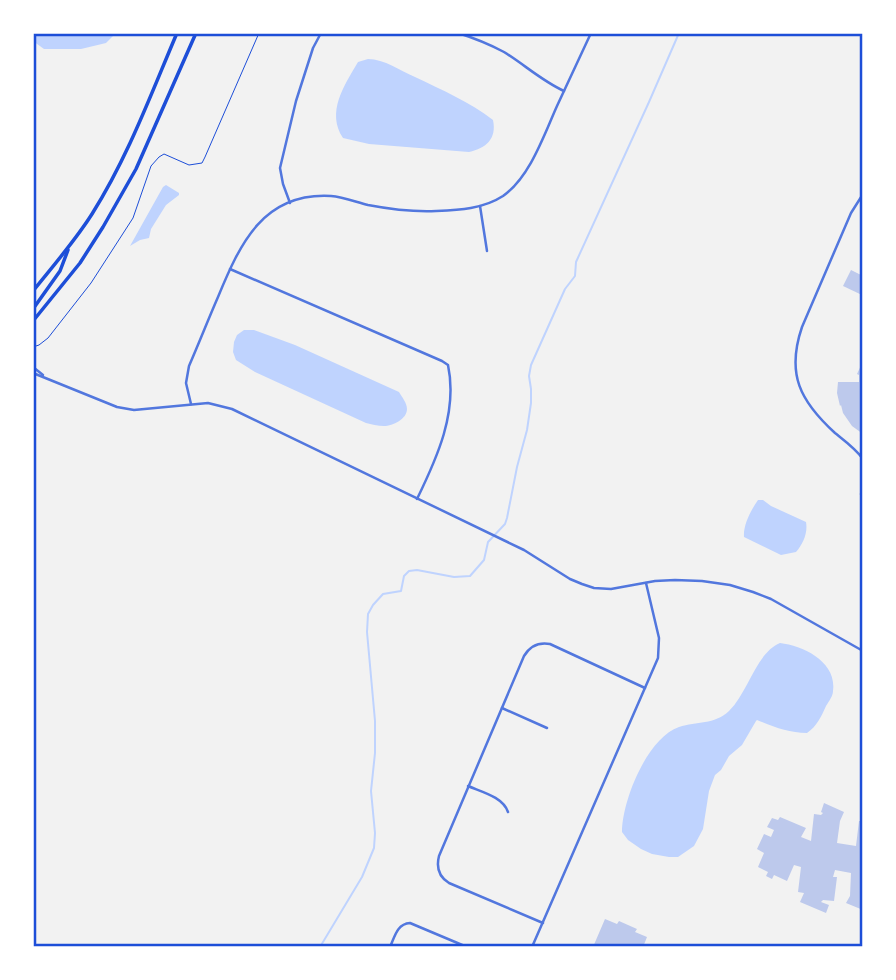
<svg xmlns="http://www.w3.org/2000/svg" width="896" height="980" viewBox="0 0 896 980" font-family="Rubik,sans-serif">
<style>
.water{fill:#bfd3fe}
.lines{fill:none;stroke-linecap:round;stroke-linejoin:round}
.stream{stroke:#bfd3fe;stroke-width:2}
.building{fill:#bdc9ec}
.path{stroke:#1d4ed8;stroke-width:1}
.minor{stroke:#5277de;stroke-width:2.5}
.primary{stroke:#1d4ed8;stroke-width:3.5}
.neatline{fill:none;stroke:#1d4ed8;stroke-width:2.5}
</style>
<rect width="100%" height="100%" fill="#f2f2f2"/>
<g class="water">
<polygon points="33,33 116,33 106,43 81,49 44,49 33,41"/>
<path d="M 368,59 C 384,59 401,71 415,77 C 442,90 470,102 493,120 C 497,139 486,148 469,152 L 369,144 L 343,138 C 326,112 344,86 358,62 Z"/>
<polygon points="166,185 179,193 179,195 166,205 151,229 149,238 140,240 130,246 163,187"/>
<path d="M 244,330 L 254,330 L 295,345 L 399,392 C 402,397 407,403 407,409 C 407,419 393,426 384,426 C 378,426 371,424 366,423 L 255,372 L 236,360 L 233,352 L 234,342 L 237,335 Z"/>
<path d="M 758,500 L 763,500 L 771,506 L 806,522 C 808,533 803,544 796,552 L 781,555 L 744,537 C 743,525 751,510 758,500 Z"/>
<path d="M 780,643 C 804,646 837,662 833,691 C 833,696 829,701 826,706 C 821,717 817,726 807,733 C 789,733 774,727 757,720 L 756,721 L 742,745 L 729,756 L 721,770 L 715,775 L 709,791 L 703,829 L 694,846 L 678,857 L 669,857 L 652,854 L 641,849 L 628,840 L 622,832 C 622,801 647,738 679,727 C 697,721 714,725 729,711 C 749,691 756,653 780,643 Z"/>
</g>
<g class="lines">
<polyline class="stream" points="320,947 362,877 374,848 375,833 371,791 375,753 375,721 367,632 368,614 373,605 383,594 401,591 404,576 409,571 417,570 454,577 470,576 484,560 488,542 505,524 507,518 517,467 527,430 531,403 531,389 529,376 531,365 565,289 575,276 576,262 649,102 679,33"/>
</g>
<g class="building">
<polygon points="851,270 863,276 862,295 843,286"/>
<polygon points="863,361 863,434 852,426 843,413 841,405 840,406 837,393 838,382 859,382 859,375 857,374"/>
<polygon points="824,803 844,812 840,821 837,843 856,846 859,821 863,821 863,910 846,903 850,896 851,873 835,870 833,877 837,877 834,901 823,900 821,902 829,905 826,913 800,902 804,893 798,892 801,867 794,865 787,881 774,875 772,879 766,876 768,872 758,867 764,853 757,849 764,834 771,837 774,830 767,827 772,818 778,820 780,817 806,828 801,837 811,841 814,814 821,815 823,813 821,812"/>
<polygon points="605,919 617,924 619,921 637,929 635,932 647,937 643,947 593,947"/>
</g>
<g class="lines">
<polyline class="path" points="33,347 39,345 48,338 91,283 133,218 151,166 159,157 164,154 189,165 202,163 205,157 259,33"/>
<g class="minor">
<path d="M 458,33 C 474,38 489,44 504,52 C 525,65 542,81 564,91"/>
<polyline points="862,33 863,34"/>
<path d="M 863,194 L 851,213 L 802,327 C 786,374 800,401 835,433 C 845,441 856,449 863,459"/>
<polyline points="290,203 283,184 280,168 296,101 313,48 321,33"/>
<polyline points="480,206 487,251"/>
<path d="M 230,269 L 442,361 L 448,365 C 458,412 437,458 417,499"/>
<polyline points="33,367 43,375"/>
<polyline points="33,373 117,407 134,410 208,403 232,409 524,550 570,579 582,584 594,588 611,589 655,581 675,580 702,581 730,585 753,592 771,599 863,651"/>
<path d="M 191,404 L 186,383 L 189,366 C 199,343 208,320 218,297 C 240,244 263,192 331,196 C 343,197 356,202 368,205 C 389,209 414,212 436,211 C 459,210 483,209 503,196 C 530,177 544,135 557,106 C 568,82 580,57 591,33"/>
<polyline points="863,491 861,494 863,495"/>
<polyline points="502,708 547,728"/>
<path d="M 468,786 C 482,792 503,797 508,812"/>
<path d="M 543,923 L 449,883 C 439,877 436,868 439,856 L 524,656 C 530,646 539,642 550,644 L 645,688"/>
<path d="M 390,947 C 395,936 397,924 410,923 L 467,947"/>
<polyline points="532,947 658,658 659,638 646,583"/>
</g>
<g class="primary">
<path d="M 33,291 C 53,266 75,241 92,214 C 128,157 151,94 177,33"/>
<polyline points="33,309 60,271 68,250"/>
<polyline points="33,321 80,263 103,227 136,169 196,33"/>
</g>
</g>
<rect width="896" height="980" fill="none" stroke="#ffffff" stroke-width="70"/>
<rect x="35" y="35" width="826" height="910" class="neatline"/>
</svg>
